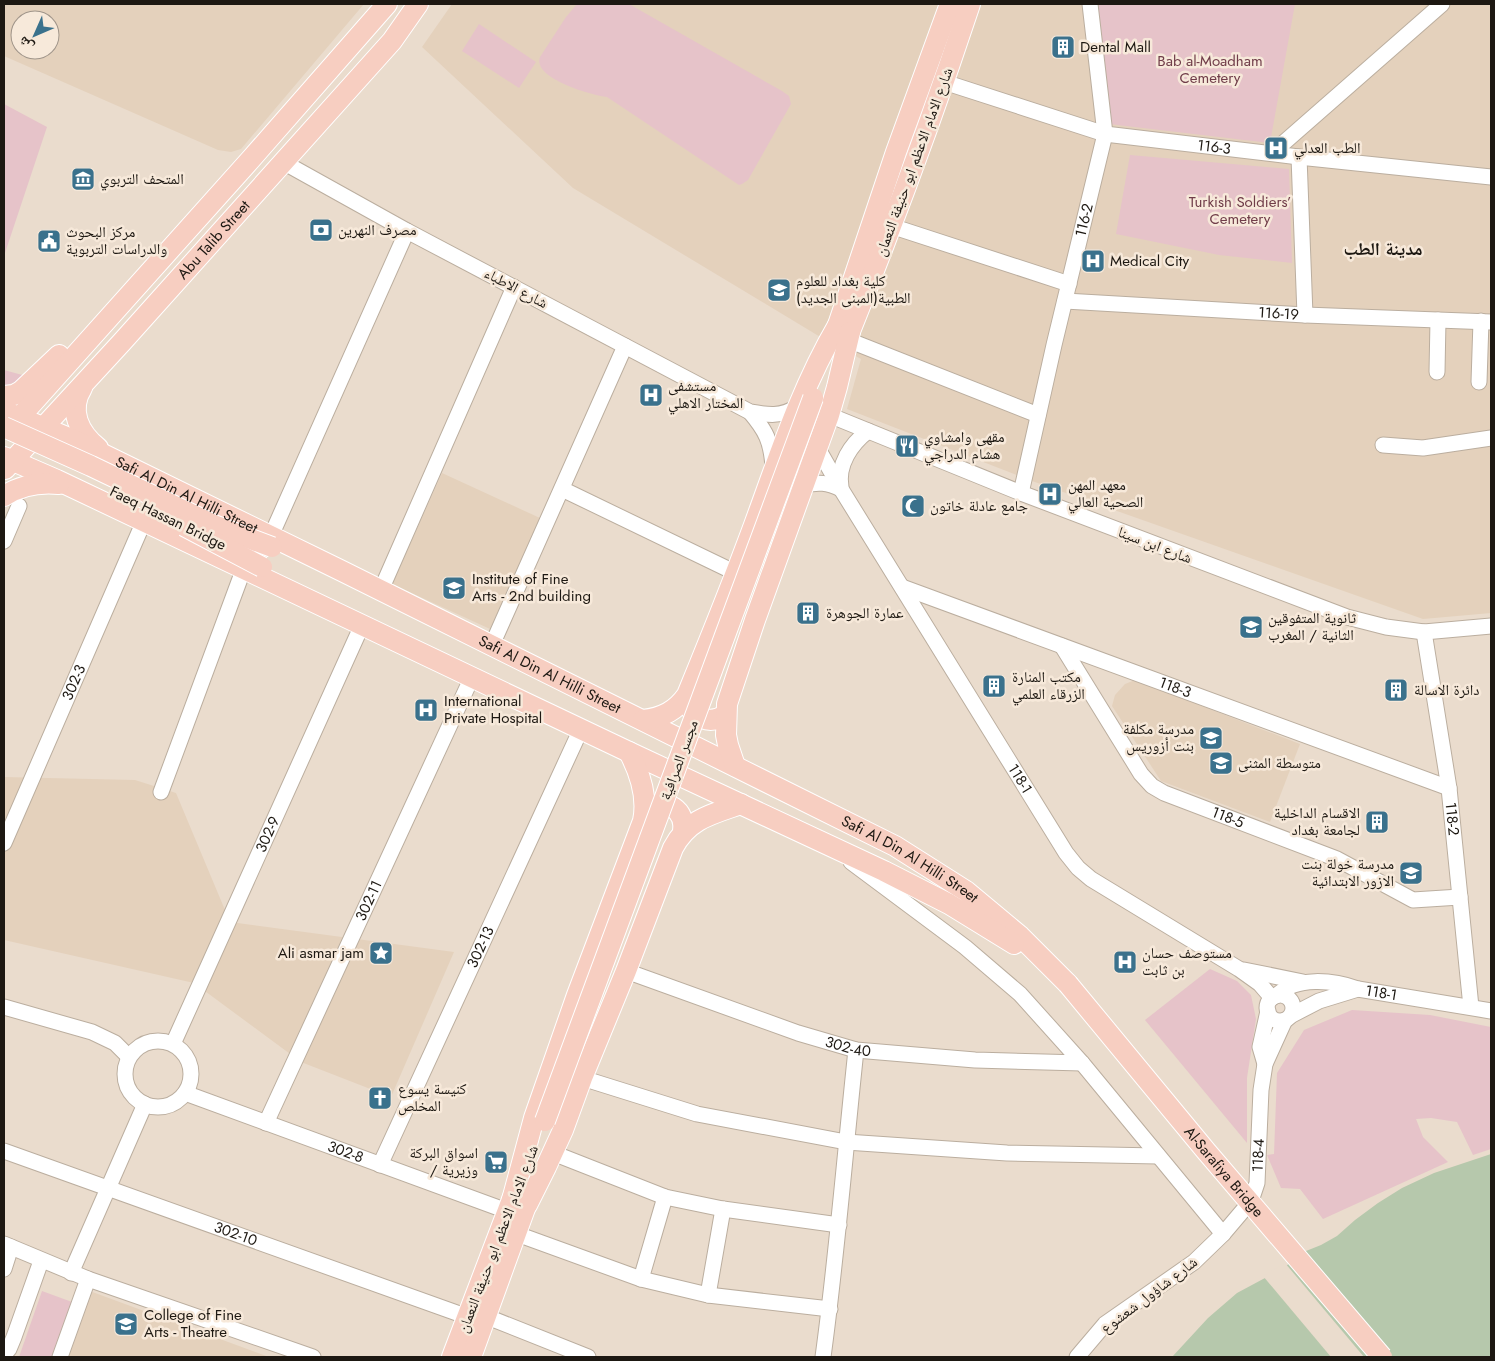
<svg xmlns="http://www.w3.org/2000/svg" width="1495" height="1361" viewBox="0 0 1495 1361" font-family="Jost,'Noto Naskh Arabic',sans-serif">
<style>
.built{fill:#e4d1bc;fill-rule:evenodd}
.green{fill:#e6c3c9}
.water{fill:#b6c8ac}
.pier{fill:#eadccd}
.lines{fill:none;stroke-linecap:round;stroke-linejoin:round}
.minor-casing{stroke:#bbae9f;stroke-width:17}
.major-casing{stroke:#fff;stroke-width:22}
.minor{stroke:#fff;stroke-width:15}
.major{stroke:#f7cec1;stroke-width:20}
.major-bridge-casing{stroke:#fff;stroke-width:22;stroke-linecap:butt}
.major-bridge{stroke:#f7cec1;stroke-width:20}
.labels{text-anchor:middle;stroke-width:5;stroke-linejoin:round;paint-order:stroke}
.poi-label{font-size:15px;fill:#1d1812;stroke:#f7e9da;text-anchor:start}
.park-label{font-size:15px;fill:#703d49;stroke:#f7e9da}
.street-label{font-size:15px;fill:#1d1812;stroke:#f7e9da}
.quarter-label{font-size:18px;font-weight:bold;fill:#1d1812;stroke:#f7e9da}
</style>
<rect width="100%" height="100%" fill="#eadccd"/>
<g class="built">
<path d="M 4,4 L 364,4 L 241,149 L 231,152 L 218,150 L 4,56 ZM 20,20 L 50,20 L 50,50 L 20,50 Z"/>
<polygon points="452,4 1491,4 1491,613 1423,619 1032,481 847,409 861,359 817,335 573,188 422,47"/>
<polygon points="442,473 540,518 490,629 392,584"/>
<polygon points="1135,680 1300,744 1270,822 1161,781 1112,706 1115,695 1125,684"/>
<polygon points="4,777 135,780 176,793 230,922 454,952 391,1097 301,1062 194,983 4,940"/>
<polygon points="87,1290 269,1357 63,1357"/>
</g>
<g class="green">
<path d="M 577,4 L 629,4 L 782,91 L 789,96 L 791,104 L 748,180 L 742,184 L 739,185 L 607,97 C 591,95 532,78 540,57 L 566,17 Z"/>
<polygon points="1095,4 1295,4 1270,143 1109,124"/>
<polygon points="479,24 536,62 519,88 462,51"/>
<polygon points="4,104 47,127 4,256"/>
<polygon points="1130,155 1289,169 1292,263 1219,255 1116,234"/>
<polygon points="4,370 26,376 18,381 4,386"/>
<polygon points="1210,969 1237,981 1251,995 1256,1019 1247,1078 1247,1143 1145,1020"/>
<polygon points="1352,1010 1430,1015 1491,1027 1491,1149 1473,1155 1457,1122 1431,1118 1416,1119 1423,1137 1448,1162 1323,1219 1300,1189 1281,1188 1267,1155 1274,1154 1277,1073 1304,1030"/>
<polygon points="42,1291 72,1302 53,1357 19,1357"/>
</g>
<polygon class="water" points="1491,1154 1491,1357 1172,1357 1208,1318 1237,1293 1282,1269 1306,1251 1321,1245 1337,1236 1355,1220 1378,1203 1402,1188 1434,1173"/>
<polygon class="pier" points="1285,1263 1364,1357 1331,1357 1263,1276"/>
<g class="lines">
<g class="minor-casing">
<g id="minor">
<path id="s1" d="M 944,82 L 1105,134 L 1299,157 L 1491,177"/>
<polyline points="1272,153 1442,4"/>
<polyline points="1299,157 1305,315"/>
<path d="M 283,162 L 407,231 L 750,412 C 768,415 781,417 797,407"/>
<polyline points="891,226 1069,284"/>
<path id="s2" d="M 1065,301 L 1305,315 L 1491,322"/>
<polyline points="848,340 1038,415"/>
<polyline points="1437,372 1438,320"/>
<polyline points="1479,382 1481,321"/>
<path d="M 750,412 C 766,431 771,441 773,466"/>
<polyline points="829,415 1021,493 1347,617 1386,627 1424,632 1491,626"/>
<polyline points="1383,445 1423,448 1491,438"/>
<path id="s3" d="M 817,447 L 841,489 L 1066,853 L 1078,868 L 1091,879 L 1239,969 L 1260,984 L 1272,998"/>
<path d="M 804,486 C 818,481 828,483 841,489"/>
<path d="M 841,487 C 837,465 851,444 868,431"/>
<polyline points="562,489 736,573"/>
<path id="s4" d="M 1021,493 L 1054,345 L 1105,134 L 1090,4"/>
<polyline points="271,536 407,231"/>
<polyline points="4,541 19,506"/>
<path id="s5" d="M 902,587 L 1449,788"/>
<polyline points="381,590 514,287"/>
<path id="s6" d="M 1424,632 L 1449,788 L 1471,1007"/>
<polyline points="492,645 625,346"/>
<path id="s7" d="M 1062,646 L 1141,774 L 1152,786 L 1164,793 L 1337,859 L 1413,900 L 1460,897"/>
<polyline points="161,792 244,568"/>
<path id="s8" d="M 4,843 L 144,521"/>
<polyline points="851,862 965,947 1020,994 1082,1063 1223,1234"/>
<polyline points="1244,970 1303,982"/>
<path id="s9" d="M 626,971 L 798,1033 L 856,1050 L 975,1060 L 1082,1063"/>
<circle cx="1280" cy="1008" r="13"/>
<path id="s10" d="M 1276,996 C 1296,976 1333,980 1358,989 L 1491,1011"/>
<polyline points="4,1007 92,1032 115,1043 129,1057"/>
<polyline points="1292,1015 1319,1001 1358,989"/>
<circle cx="158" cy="1074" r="33"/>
<path id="s11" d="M 173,1044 L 362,625"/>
<polyline points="1265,1064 1260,1047 1268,1011"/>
<polyline points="582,1078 697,1114 846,1142 1007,1153 1158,1156"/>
<path id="s12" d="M 185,1093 L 507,1211"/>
<path id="s13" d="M 266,1123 L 472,677"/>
<path id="s14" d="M 4,1151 L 468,1317"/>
<polyline points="553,1153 665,1197 723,1209 839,1225"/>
<path id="s15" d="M 380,1165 L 581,729"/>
<polyline points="517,1234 641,1279 708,1295 830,1309"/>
<polyline points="4,1244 88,1279 313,1357"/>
<polyline points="4,1269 11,1247"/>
<polyline points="71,1273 145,1104"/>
<polyline points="641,1279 665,1197"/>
<polyline points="708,1295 723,1209"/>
<polyline points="485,1316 588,1357"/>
<polyline points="4,1355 9,1349 14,1337 41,1261"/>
<polyline points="60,1357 88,1279"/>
<path d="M 823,1357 C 837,1255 845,1152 856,1050"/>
<path id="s16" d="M 1077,1357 L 1105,1324 L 1194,1262 L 1223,1234 L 1251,1201 L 1257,1183 L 1261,1090 L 1265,1064 L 1285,1020"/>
</g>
</g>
<g class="major-casing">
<g id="major">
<polyline points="834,337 896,152 950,4"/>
<path d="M 845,344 C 890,232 932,119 970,4"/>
<path d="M 82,388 C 68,410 79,433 98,448"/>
<polyline points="4,396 14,395 21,391 59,355"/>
<path id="s17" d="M 4,411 L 76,441 L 342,571 L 895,846 L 966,891 L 1020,936 L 1068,984"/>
<polyline points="11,427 251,159 387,4"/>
<polyline points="4,457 57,480 629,752 884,871 949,904 1014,944"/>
<path id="s18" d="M 5,469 L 122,342 L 392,41 L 418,4"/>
<path d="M 4,496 C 21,485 38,482 59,484"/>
<path d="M 687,700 C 692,718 710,726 726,714"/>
<path d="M 643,720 C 662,718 676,711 687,695 C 710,639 733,582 754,525 C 779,457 801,388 838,325"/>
<polyline points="735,766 728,745 726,735 727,704 755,620 829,415 837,387 850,332"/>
<path d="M 648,809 C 667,797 686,810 683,832"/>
<path d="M 512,1200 L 534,1118 L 577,995 L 643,821 C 648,797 640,773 629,752"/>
<path d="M 527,1205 L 546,1167 L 563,1130 L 582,1078 L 626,971 L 673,848 C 688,819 712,814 741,804"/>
<polyline points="452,1357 516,1189"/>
<polyline points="471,1357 531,1192"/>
</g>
</g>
<use href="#minor" class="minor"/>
<use href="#major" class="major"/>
<g class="major-bridge-casing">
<g id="major-bridge">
<polyline points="4,427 91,466 214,525 272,547"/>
<polyline points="184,526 262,567"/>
<path id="s19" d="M 1068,984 L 1206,1151 L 1382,1357"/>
<polyline points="545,1121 813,398"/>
</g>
</g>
<use href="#major-bridge" class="major-bridge"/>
</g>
<defs>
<g id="building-square" transform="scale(1.25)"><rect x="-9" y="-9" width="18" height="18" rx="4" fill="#3a718c" stroke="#f7e9da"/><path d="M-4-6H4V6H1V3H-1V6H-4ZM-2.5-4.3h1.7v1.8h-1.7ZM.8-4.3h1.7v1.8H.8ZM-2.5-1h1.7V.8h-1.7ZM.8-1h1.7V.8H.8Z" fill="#fff"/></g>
<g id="hospital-square" transform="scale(1.25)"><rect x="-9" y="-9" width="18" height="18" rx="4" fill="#3a718c" stroke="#f7e9da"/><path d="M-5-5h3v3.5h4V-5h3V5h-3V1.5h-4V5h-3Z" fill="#fff"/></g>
<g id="museum-square" transform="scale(1.25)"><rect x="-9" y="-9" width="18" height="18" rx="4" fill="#3a718c" stroke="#f7e9da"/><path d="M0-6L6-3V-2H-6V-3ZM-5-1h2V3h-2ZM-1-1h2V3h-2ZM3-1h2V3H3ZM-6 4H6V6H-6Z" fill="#fff"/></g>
<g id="bank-square" transform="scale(1.25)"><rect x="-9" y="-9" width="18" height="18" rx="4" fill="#3a718c" stroke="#f7e9da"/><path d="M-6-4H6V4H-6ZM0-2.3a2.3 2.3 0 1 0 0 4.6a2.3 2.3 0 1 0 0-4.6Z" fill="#fff"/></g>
<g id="civic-square" transform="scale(1.25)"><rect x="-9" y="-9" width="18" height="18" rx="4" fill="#3a718c" stroke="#f7e9da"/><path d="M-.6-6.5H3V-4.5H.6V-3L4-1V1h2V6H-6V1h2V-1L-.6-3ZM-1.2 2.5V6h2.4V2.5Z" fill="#fff"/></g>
<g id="university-square" transform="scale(1.25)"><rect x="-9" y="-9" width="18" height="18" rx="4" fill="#3a718c" stroke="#f7e9da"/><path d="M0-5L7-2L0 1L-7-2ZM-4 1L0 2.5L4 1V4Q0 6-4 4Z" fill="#fff"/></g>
<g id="restaurant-square" transform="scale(1.25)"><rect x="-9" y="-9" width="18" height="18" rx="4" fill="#3a718c" stroke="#f7e9da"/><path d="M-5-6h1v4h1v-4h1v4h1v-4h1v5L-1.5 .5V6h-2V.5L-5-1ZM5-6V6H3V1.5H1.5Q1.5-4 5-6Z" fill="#fff"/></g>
<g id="mosque-square" transform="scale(1.25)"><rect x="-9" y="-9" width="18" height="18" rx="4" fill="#3a718c" stroke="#f7e9da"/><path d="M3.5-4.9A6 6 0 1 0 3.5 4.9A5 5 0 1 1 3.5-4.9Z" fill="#fff"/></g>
<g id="school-square" transform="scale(1.25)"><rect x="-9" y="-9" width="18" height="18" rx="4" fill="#3a718c" stroke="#f7e9da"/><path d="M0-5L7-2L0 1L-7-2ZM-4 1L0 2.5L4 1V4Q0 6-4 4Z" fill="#fff"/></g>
<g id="sight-square" transform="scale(1.25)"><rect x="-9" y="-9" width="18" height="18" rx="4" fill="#3a718c" stroke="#f7e9da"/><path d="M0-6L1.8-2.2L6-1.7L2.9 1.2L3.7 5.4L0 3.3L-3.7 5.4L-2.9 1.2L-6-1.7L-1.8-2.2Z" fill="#fff"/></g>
<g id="church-square" transform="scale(1.25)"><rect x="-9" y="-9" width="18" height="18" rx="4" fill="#3a718c" stroke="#f7e9da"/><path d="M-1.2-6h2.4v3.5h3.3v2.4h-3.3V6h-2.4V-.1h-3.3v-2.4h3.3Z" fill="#fff"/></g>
<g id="supermarket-square" transform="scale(1.25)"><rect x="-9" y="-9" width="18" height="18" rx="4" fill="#3a718c" stroke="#f7e9da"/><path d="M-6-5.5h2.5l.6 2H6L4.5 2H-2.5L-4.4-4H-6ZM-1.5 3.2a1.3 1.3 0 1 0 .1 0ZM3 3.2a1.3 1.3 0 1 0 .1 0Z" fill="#fff"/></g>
</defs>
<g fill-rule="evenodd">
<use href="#building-square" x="1063" y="47"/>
<use href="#hospital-square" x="1276" y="148"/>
<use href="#museum-square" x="83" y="179"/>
<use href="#bank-square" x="321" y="230"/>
<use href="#civic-square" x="49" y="241"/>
<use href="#hospital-square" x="1093" y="261"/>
<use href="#university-square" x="779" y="290"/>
<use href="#hospital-square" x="651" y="395"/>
<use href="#restaurant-square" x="907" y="446"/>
<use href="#hospital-square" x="1050" y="494"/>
<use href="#mosque-square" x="913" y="506"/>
<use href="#university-square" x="454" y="588"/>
<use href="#building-square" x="808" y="613"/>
<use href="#school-square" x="1251" y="627"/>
<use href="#building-square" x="994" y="686"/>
<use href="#building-square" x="1396" y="690"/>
<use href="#hospital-square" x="426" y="710"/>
<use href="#school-square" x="1211" y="738"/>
<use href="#school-square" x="1221" y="763"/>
<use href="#building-square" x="1377" y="822"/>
<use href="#school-square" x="1411" y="873"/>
<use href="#sight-square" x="381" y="953"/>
<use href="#hospital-square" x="1125" y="962"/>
<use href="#church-square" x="380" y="1098"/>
<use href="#supermarket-square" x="496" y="1162"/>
<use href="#university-square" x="126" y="1324"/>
</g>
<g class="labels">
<g class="poi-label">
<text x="1080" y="52">Dental Mall</text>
<text x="1294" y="153">الطب العدلي</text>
<text x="100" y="184">المتحف التربوي</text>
<text x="338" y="235">مصرف النهرين</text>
<text x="66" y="237">مركز البحوث<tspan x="66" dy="17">والدراسات التربوية</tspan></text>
<text x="1110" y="266">Medical City</text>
<text x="796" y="286">كلية بغداد للعلوم<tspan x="796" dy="17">الطبية(المبنى الجديد)</tspan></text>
<text x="668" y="391">مستشفى<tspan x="668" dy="17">المختار الاهلي</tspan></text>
<text x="924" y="442">مقهى وامشاوي<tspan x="924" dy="17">هشام الدراجي</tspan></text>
<text x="1068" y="490">معهد المهن<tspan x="1068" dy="17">الصحية العالي</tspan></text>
<text x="930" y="511">جامع عادلة خاتون</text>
<text x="472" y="584">Institute of Fine<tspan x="472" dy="17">Arts - 2nd building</tspan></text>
<text x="826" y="618">عمارة الجوهرة</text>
<text x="1268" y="623">ثانوية المتفوقين<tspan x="1268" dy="17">الثانية / المغرب</tspan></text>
<text x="1012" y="682">مكتب المنارة<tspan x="1012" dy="17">الزرقاء العلمي</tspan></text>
<text x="1414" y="695">دائرة الاسالة</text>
<text x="444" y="706">International<tspan x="444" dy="17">Private Hospital</tspan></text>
<text x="1194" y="734" text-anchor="end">مدرسة مكلفة<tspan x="1194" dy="17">بنت أزوريس</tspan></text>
<text x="1238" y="768">متوسطة المثنى</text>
<text x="1360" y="818" text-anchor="end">الاقسام الداخلية<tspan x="1360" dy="17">لجامعة بغداد</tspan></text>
<text x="1394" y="869" text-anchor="end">مدرسة خولة بنت<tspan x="1394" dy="17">الازور الابتدائية</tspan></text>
<text x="364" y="958" text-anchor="end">Ali asmar jam</text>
<text x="1142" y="958">مستوصف حسان<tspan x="1142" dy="17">بن ثابت</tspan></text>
<text x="398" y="1094">كنيسة يسوع<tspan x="398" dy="17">المخلص</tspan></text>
<text x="478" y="1158" text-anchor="end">اسواق البركة<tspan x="478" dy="17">/ وزيرية</tspan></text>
<text x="144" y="1320">College of Fine<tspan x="144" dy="17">Arts - Theatre</tspan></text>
</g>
<g class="park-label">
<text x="1210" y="66">Bab al-Moadham<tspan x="1210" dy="17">Cemetery</tspan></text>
<text x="1240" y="207">Turkish Soldiers’<tspan x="1240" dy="17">Cemetery</tspan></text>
</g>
<g class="street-label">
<text dy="5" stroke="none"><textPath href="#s1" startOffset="279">116-3</textPath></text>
<text transform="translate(914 162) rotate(-70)" y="5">شارع الامام الاعظم ابو حنيفة النعمان</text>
<text dy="5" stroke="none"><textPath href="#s4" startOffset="280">116-2</textPath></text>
<text dy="5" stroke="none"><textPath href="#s18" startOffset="310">Abu Talib Street</textPath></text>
<text transform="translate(516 288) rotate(28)" y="5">شارع الاطباء</text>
<text dy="5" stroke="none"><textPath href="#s2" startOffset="214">116-19</textPath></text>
<text dy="5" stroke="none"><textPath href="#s17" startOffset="201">Safi Al Din Al Hilli Street</textPath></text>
<text transform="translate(168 518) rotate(26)" y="5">Faeq Hassan Bridge</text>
<text transform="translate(1155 545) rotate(21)" y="5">شارع ابن سينا</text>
<text dy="5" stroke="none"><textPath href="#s17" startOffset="606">Safi Al Din Al Hilli Street</textPath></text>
<text dy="5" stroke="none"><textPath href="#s8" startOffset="175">302-3</textPath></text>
<text dy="5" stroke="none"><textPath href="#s5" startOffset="291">118-3</textPath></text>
<text transform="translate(679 760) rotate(-70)" y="5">مجسر الصرافية</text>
<text dy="5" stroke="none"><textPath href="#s3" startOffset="389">118-1</textPath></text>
<text dy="5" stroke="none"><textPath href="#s7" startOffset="249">118-5</textPath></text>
<text dy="5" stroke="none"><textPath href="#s6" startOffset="189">118-2</textPath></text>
<text dy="5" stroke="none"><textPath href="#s11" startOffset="230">302-9</textPath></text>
<text dy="5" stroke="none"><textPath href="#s17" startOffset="1011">Safi Al Din Al Hilli Street</textPath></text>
<text dy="5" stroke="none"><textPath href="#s13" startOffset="245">302-11</textPath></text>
<text dy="5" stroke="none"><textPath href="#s15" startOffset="240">302-13</textPath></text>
<text dy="5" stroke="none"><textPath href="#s10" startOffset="110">118-1</textPath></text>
<text dy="5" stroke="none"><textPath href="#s9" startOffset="235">302-40</textPath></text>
<text dy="5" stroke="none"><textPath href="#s12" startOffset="171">302-8</textPath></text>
<text dy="5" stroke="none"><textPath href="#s16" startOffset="282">118-4</textPath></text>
<text dy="5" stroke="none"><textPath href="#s19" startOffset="244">Al-Sarafiya Bridge</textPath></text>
<text dy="5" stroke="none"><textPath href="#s14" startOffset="246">302-10</textPath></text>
<text transform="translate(498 1239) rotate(-69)" y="5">شارع الامام الاعظم ابو حنيفة النعمان</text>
<text transform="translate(1149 1295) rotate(-37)" y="5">شارع شاؤول شعشوع</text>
</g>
<g class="quarter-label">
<text x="1383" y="255">مدينة الطب</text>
</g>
</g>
<rect width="1495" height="1361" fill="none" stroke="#1d1812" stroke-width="10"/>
<g transform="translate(35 35) rotate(225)"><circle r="24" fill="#f7e9da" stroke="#a0958a"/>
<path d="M0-4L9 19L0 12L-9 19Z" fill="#3a718c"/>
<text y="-8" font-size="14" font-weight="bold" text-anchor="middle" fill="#1d1812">ش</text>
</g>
</svg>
